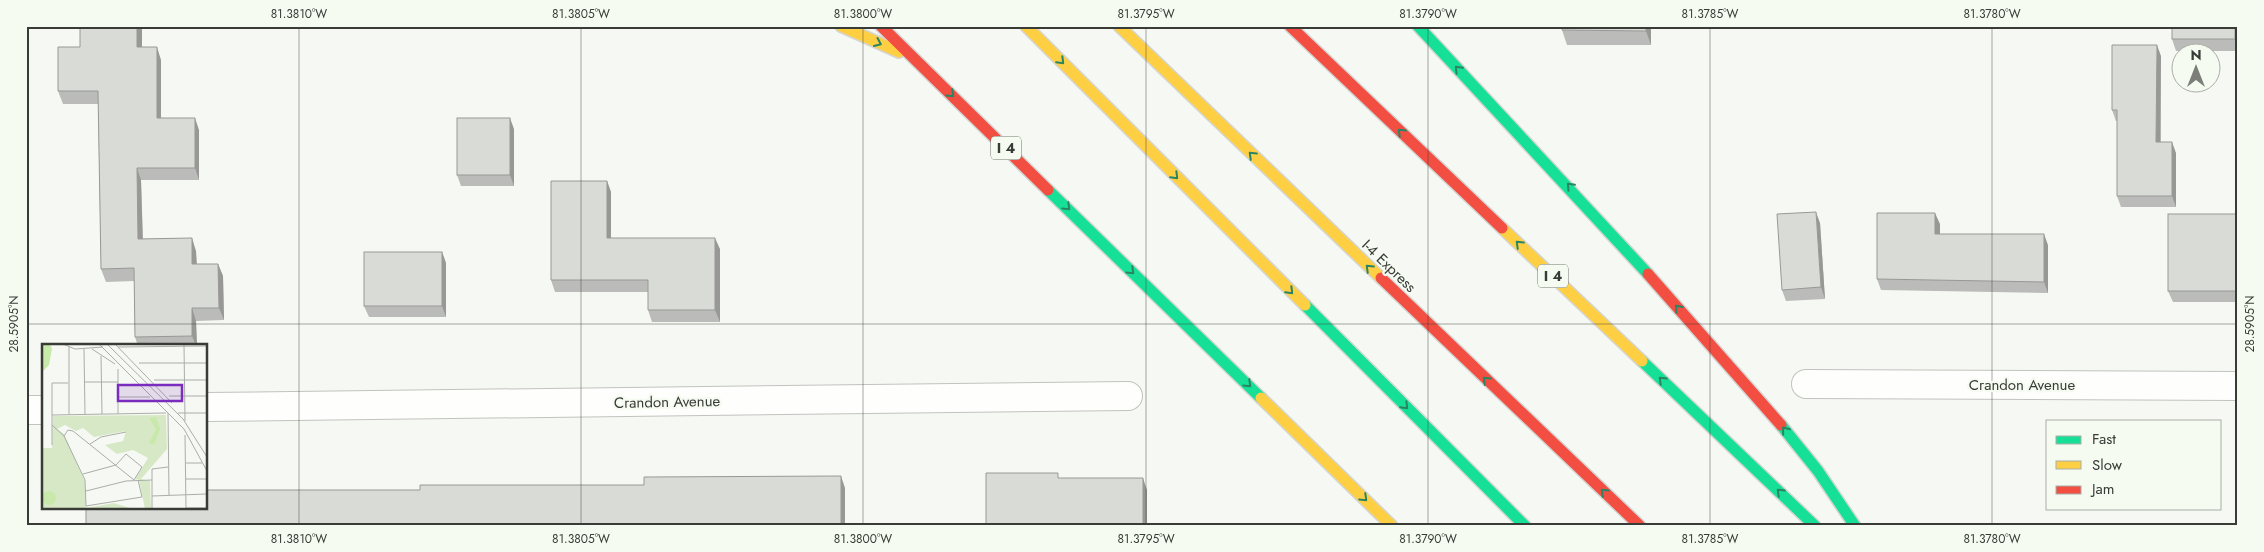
<svg xmlns="http://www.w3.org/2000/svg" width="2264" height="552" viewBox="0 0 2264 552" font-family="Jost,sans-serif">
<style>
.lines{fill:none;stroke-linecap:round;stroke-linejoin:round}
.street-casing{stroke:#c1c3be;stroke-width:30}
.fast-casing{stroke:#d4d5d3;stroke-width:14}
.slow-casing{stroke:#d4d5d3;stroke-width:14}
.jam-casing{stroke:#d4d5d3;stroke-width:14}
.street{stroke:#fefefd;stroke-width:28}
.fast{stroke:#16e098;stroke-width:11}
.slow{stroke:#ffcf43;stroke-width:11}
.jam{stroke:#f24e42;stroke-width:11}
.wall{fill:#bbbcb9}
.shaded-wall{fill:#989996}
.building{fill:#d9dbd7;stroke:#989996}
.oneway{stroke:#298563}
.ticks{fill:none;stroke:#393b37;stroke-width:1;stroke-opacity:0.45}
.labels{text-anchor:middle;stroke-width:4.5;stroke-linejoin:round;paint-order:stroke}
.shield{fill:#f5fbf1;stroke:#71756f;stroke-width:1}
.shield-label{font-size:14px;font-weight:bold;fill:#393b37}
.street-label{font-size:15px;fill:#393b37;stroke:#f5fbf1}
.inset-road{fill:none;stroke:#aaada8;stroke-width:1}
.view{fill:#7b2cbf;fill-opacity:0.15;stroke:#7b2cbf;stroke-width:2.5}
.inset-edge{fill:none;stroke:#393b37;stroke-width:2.5}
.neatline{fill:none;stroke:#393b37;stroke-width:2}
.ticks-label{font-size:12px;text-anchor:middle;fill:#393b37}
</style>
<rect width="100%" height="100%" fill="#f6f9f3"/>
<g class="lines">
<g class="street-casing">
<g id="street">
<polyline points="1806,384 2238,386"/>
<polyline points="206,407 1128,396"/>
<polyline points="26,410 44,410"/>
</g>
</g>
<g class="fast-casing">
<g id="fast">
<polyline points="1418,26 1648,274"/>
<polyline points="1048,190 1261,398"/>
<polyline points="1305,305 1525,526"/>
<polyline points="1642,361 1815,526"/>
<polyline points="1781,425 1818,471 1855,526"/>
</g>
</g>
<g class="slow-casing">
<g id="slow">
<polyline points="841,26 899,52"/>
<polyline points="1026,26 1305,305"/>
<polyline points="1119,26 1381,278"/>
<polyline points="1502,228 1642,361"/>
<polyline points="1261,398 1392,526"/>
</g>
</g>
<g class="jam-casing">
<g id="jam">
<polyline points="881,26 1048,190"/>
<polyline points="1290,26 1502,228"/>
<polyline points="1648,274 1781,425"/>
<polyline points="1381,278 1640,526"/>
</g>
</g>
<use href="#street" class="street"/>
<use href="#fast" class="fast"/>
<use href="#slow" class="slow"/>
<use href="#jam" class="jam"/>
</g>
<g class="wall">
<polygon points="142,26 142,47 161,60 161,118 199,130 199,180 141,180 143,239 196,251 197,264 218,264 223,276 224,320 196,321 197,346 138,346 135,337 134,281 106,282 101,269 98,104 63,104 58,91 80,47"/>
<polygon points="1562,26 1651,26 1651,45 1567,45 1562,30"/>
<polygon points="2238,26 2238,51 2176,51 2172,39"/>
<polygon points="2161,56 2161,142 2176,153 2176,207 2121,207 2117,196 2117,121 2116,121 2112,110"/>
<polygon points="514,129 514,186 461,186 457,175"/>
<polygon points="607,181 611,192 611,238 720,249 720,322 652,322 648,310 648,292 555,292 551,280"/>
<polygon points="2238,214 2238,302 2173,302 2168,291"/>
<polygon points="1820,223 1825,299 1786,301 1782,290"/>
<polygon points="1940,224 1940,234 2048,245 2048,293 1881,290 1877,279"/>
<polygon points="442,252 446,263 446,317 369,317 364,306"/>
</g>
<g class="shaded-wall">
<polygon points="137,26 142,26 142,60 137,47"/>
<polygon points="1646,26 1651,26 1651,45 1646,31"/>
<polygon points="2235,26 2238,26 2238,47 2235,39"/>
<polygon points="2157,45 2161,56 2160,153 2156,142"/>
<polygon points="157,47 161,60 161,130 157,118"/>
<polygon points="195,118 199,130 199,180 195,168"/>
<polygon points="510,118 514,129 514,186 510,175"/>
<polygon points="2172,142 2176,153 2176,207 2172,196"/>
<polygon points="137,168 141,180 143,251 138,239"/>
<polygon points="607,181 611,192 611,249 607,238"/>
<polygon points="1816,212 1820,223 1825,299 1821,287"/>
<polygon points="1935,213 1940,224 1940,245 1935,234"/>
<polygon points="2044,234 2048,245 2048,293 2044,282"/>
<polygon points="192,238 196,251 197,277 192,264"/>
<polygon points="715,238 720,249 720,322 715,310"/>
<polygon points="442,252 446,263 446,317 442,306"/>
<polygon points="218,264 223,276 224,320 219,308"/>
<polygon points="192,308 196,321 197,346 196,346 192,336"/>
<polygon points="841,476 845,488 845,526 841,526"/>
<polygon points="1143,478 1147,490 1147,526 1143,526"/>
</g>
<g class="building">
<polygon points="80,26 137,26 137,47 157,47 157,118 195,118 195,168 137,168 138,239 192,238 192,264 218,264 219,308 192,308 192,336 135,337 134,268 101,269 98,91 58,91 58,47 80,47"/>
<polygon points="1562,26 1646,26 1646,31 1562,30"/>
<rect x="2172" y="26" width="63" height="13"/>
<polygon points="2112,45 2157,45 2156,142 2172,142 2172,196 2117,196 2117,110 2112,110"/>
<rect x="457" y="118" width="53" height="57"/>
<polygon points="551,181 607,181 607,238 715,238 715,310 648,310 648,280 551,280"/>
<polygon points="1816,212 1821,287 1782,290 1777,214"/>
<polygon points="1877,213 1935,213 1935,234 2044,234 2044,282 1877,279"/>
<rect x="2168" y="214" width="70" height="77"/>
<rect x="364" y="252" width="78" height="54"/>
<polygon points="986,473 1058,473 1058,478 1143,478 1143,526 986,526"/>
<polygon points="841,476 841,526 86,526 86,508 206,508 206,490 420,490 420,485 644,485 644,477"/>
</g>
<defs><path id="oneway-chevron" d="M-2-3.5L2.5 0L-2 3.5" fill="none" stroke-width="1.6" stroke-linecap="round" stroke-linejoin="round" transform="scale(1.25)"/></defs>
<g class="oneway">
<use href="#oneway-chevron" transform="translate(878 43) rotate(24)"/>
<use href="#oneway-chevron" transform="translate(1061 61) rotate(45)"/>
<use href="#oneway-chevron" transform="translate(1458 69) rotate(-134)"/>
<use href="#oneway-chevron" transform="translate(951 94) rotate(44)"/>
<use href="#oneway-chevron" transform="translate(1401 132) rotate(-136)"/>
<use href="#oneway-chevron" transform="translate(1252 155) rotate(-136)"/>
<use href="#oneway-chevron" transform="translate(1175 176) rotate(45)"/>
<use href="#oneway-chevron" transform="translate(1570 186) rotate(-133)"/>
<use href="#oneway-chevron" transform="translate(1067 207) rotate(44)"/>
<use href="#oneway-chevron" transform="translate(1519 244) rotate(-136)"/>
<use href="#oneway-chevron" transform="translate(1369 268) rotate(-136)"/>
<use href="#oneway-chevron" transform="translate(1131 271) rotate(44)"/>
<use href="#oneway-chevron" transform="translate(1290 291) rotate(45)"/>
<use href="#oneway-chevron" transform="translate(1678 308) rotate(-132)"/>
<use href="#oneway-chevron" transform="translate(1486 380) rotate(-136)"/>
<use href="#oneway-chevron" transform="translate(1662 380) rotate(-136)"/>
<use href="#oneway-chevron" transform="translate(1248 384) rotate(44)"/>
<use href="#oneway-chevron" transform="translate(1405 406) rotate(45)"/>
<use href="#oneway-chevron" transform="translate(1785 430) rotate(-129)"/>
<use href="#oneway-chevron" transform="translate(1604 492) rotate(-137)"/>
<use href="#oneway-chevron" transform="translate(1780 492) rotate(-136)"/>
<use href="#oneway-chevron" transform="translate(1364 498) rotate(44)"/>
</g>
<path class="ticks" d="M 299,26 L 299,526M 581,26 L 581,526M 863,26 L 863,526M 1146,26 L 1146,526M 1428,26 L 1428,526M 1710,26 L 1710,526M 1992,26 L 1992,526M 26,324 L 2238,324"/>
<g class="labels">
<g class="shield">
<rect x="991" y="136.5" width="30" height="23" rx="4"/>
<rect x="1538" y="264.5" width="30" height="23" rx="4"/>
</g>
<g class="shield-label">
<text x="1006" y="153">I 4</text>
<text x="1553" y="281">I 4</text>
</g>
<g class="street-label">
<text transform="translate(1389 266) rotate(44)" y="5">I-4 Express</text>
<text x="2022" y="390">Crandon Avenue</text>
<text transform="translate(667 402) rotate(-1)" y="5">Crandon Avenue</text>
</g>
</g>
<g transform="translate(42 344)">
<rect width="165" height="165" fill="#f6f9f3"/>
<path d="M 124,71 L 125,105 L 99,135 L 108,137 L 109,165 L 103,165 L 97,136 L 93,135 L 106,114 L 91,106 L 75,110 L 63,101 L 81,97 L 84,87 L 52,93 L 41,84 L 34,87 L 23,81 L 15,85 L 22,90 L 43,138 L 44,164 L 72,159 L 91,165 L 0,165 L 0,104 L 10,104 L 11,72 Z" fill="#d7e8c6"/>
<path d="M 0,0 L 8,0 L 10,5 L 7,21 L 0,28 ZM 114,73 L 118,85 L 112,101 L 107,99 L 114,85 L 107,74 ZM0 154a7 7 0 1 1 14 0a7 7 0 1 1-14 0Z" fill="#c8e9aa"/>
<path class="inset-road" d="M 21,0 L 33,5 L 61,3M 57,0 L 142,85 L 165,127M 65,0 L 141,75 L 165,113M 73,0 L 130,59M 142,1 L 143,77M 76,3 L 165,2M 42,5 L 43,70M 50,5 L 73,20M 59,12 L 60,70M 97,19 L 165,19M 76,25 L 76,70M 112,36 L 165,36M 43,38 L 76,38M 127,52 L 165,52M 76,53 L 108,53M 126,69 L 127,151M 136,69 L 165,69M 27,70 L 27,3M 10,71 L 124,69M 10,81 L 22,92 L 43,136 L 44,162 L 100,153 L 96,136M 143,91 L 144,165M 22,92 L 26,86 L 31,87 L 92,136M 48,100 L 59,93 L 84,88M 10,101 L 10,39 L 26,39M 144,119 L 160,119M 41,130 L 74,121 L 84,110 L 100,123 L 92,136M 144,135 L 165,135M 44,147 L 84,137 L 110,136M 110,152 L 165,150M 144,164 L 165,164M 110,165 L 110,125 L 126,123"/>
<path class="view" d="M 76,41 L 140,41 L 140,57 L 76,57 Z"/>
<rect width="165" height="165" class="inset-edge"/>
</g>
<rect width="2264" height="552" fill="none" stroke="#f5fbf1" stroke-width="55"/>
<rect x="2046" y="420" width="175" height="90" fill="#f5fbf1" stroke="#aaaea7"/>
<rect x="2056" y="436" width="25" height="8" fill="#16e098" stroke="#aaaea7"/>
<text x="2092" y="444" font-size="15" fill="#393b37">Fast</text>
<rect x="2056" y="461" width="25" height="8" fill="#ffcf43" stroke="#aaaea7"/>
<text x="2092" y="470" font-size="15" fill="#393b37">Slow</text>
<rect x="2056" y="486" width="25" height="8" fill="#f24e42" stroke="#aaaea7"/>
<text x="2092" y="494" font-size="15" fill="#393b37">Jam</text>
<g transform="translate(2196 68)"><circle r="24" fill="#f5fbf1" stroke="#aaaea7"/>
<path d="M0-4L9 19L0 12L-9 19Z" fill="#7b7e79"/>
<text y="-8" font-size="14" font-weight="bold" text-anchor="middle" fill="#393b37">N</text>
</g>
<rect x="28" y="28" width="2208" height="496" class="neatline"/>
<g class="ticks-label">
<text x="299" y="18">81.3810°W</text>
<text x="581" y="18">81.3805°W</text>
<text x="863" y="18">81.3800°W</text>
<text x="1146" y="18">81.3795°W</text>
<text x="1428" y="18">81.3790°W</text>
<text x="1710" y="18">81.3785°W</text>
<text x="1992" y="18">81.3780°W</text>
<text transform="translate(14 324) rotate(-90)" y="4">28.5905°N</text>
<text transform="translate(2250 324) rotate(-90)" y="4">28.5905°N</text>
<text x="299" y="543">81.3810°W</text>
<text x="581" y="543">81.3805°W</text>
<text x="863" y="543">81.3800°W</text>
<text x="1146" y="543">81.3795°W</text>
<text x="1428" y="543">81.3790°W</text>
<text x="1710" y="543">81.3785°W</text>
<text x="1992" y="543">81.3780°W</text>
</g>
</svg>
